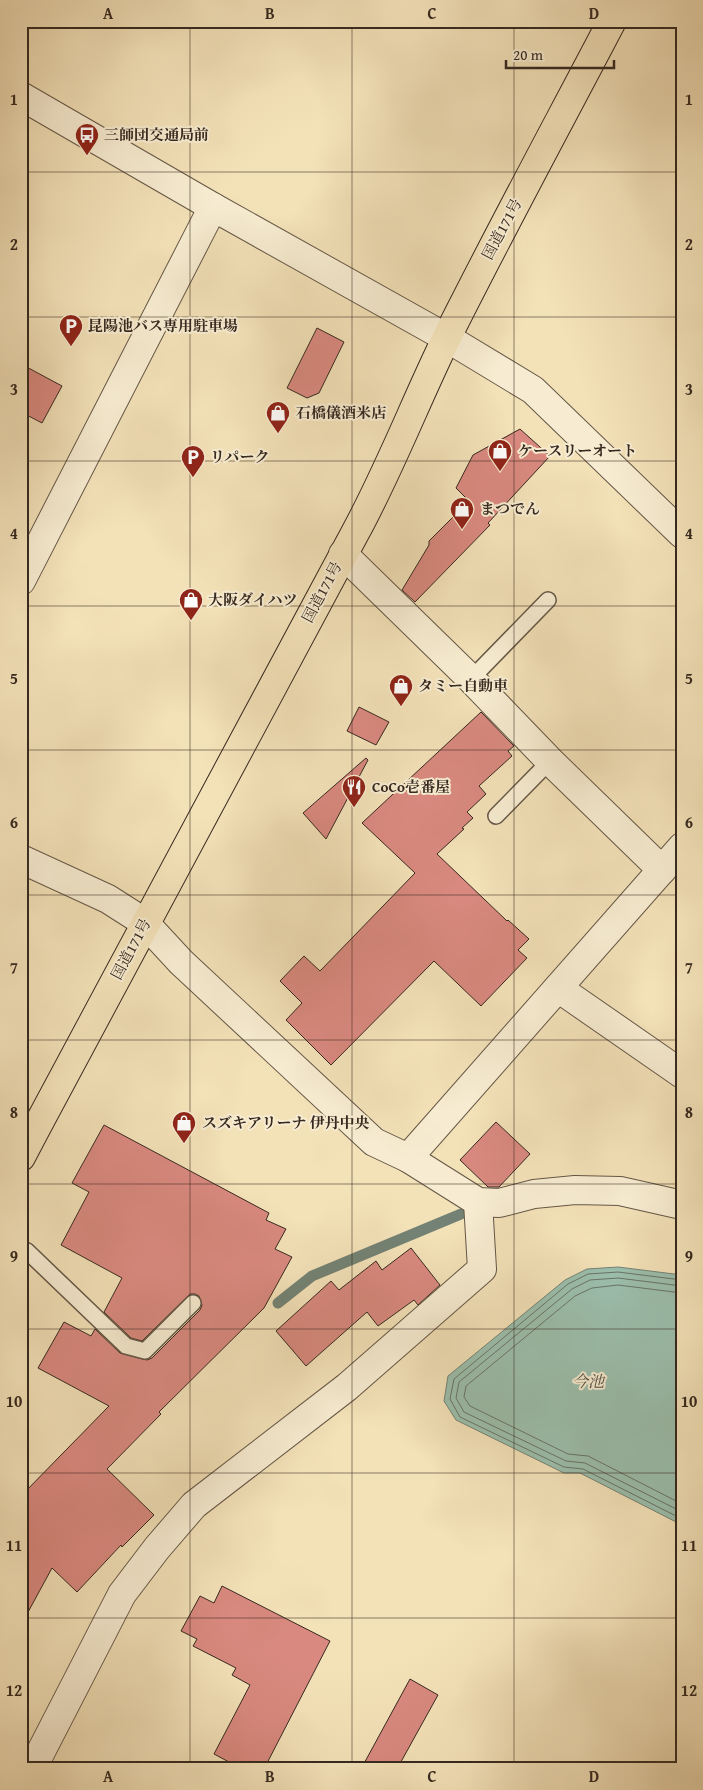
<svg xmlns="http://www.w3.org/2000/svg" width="703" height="1790" viewBox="0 0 703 1790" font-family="'Gentium Book Plus','Noto Serif JP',serif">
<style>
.water{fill:#9bbeac;stroke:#738274}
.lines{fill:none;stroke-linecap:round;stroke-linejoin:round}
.shore{stroke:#687466;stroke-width:1}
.stream{stroke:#738274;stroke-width:11}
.building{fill:#d9897f;stroke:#362920}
.service-casing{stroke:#655746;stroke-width:18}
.minor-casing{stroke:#655746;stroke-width:30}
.tertiary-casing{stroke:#655746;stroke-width:30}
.trunk-casing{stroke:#362920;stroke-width:30}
.service{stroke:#f7ecd1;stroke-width:15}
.minor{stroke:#f7ecd1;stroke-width:28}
.tertiary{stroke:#f7ecd1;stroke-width:28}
.trunk{stroke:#f3e1b8;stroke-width:28}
.grid{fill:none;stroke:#362920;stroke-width:1;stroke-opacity:0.55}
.labels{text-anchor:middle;stroke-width:4;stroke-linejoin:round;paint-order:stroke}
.poi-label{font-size:15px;font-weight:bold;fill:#362920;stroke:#f7ecd1;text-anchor:start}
.street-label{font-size:15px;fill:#362920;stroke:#f7ecd1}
.water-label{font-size:16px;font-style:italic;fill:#4f4e43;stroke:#f7ecd1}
.neatline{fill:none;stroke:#362920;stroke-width:2}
.grid-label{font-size:16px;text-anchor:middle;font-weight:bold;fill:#362920}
</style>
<rect width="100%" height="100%" fill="#f3e1b8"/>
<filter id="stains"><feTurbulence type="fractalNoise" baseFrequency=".004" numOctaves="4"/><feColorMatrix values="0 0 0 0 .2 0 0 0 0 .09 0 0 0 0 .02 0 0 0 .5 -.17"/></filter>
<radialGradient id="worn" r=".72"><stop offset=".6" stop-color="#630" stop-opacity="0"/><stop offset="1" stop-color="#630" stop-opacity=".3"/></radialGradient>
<polygon class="water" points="618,1267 682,1275 682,1525 580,1473 564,1473 456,1420 444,1401 448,1376 565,1280 587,1269"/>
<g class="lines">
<g class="shore">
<polyline points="682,1280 618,1272 588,1274 568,1284 454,1379 450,1399 460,1417 564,1467 583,1469 682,1519"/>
<polyline points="682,1286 618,1278 590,1280 572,1289 459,1382 456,1398 464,1412 566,1461 585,1463 682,1512"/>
<polyline points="682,1293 618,1285 592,1288 575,1296 466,1386 464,1397 470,1406 568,1454 588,1456 682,1504"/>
</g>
<polyline class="stream" points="278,1303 312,1276 461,1214"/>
</g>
<g class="building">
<polygon points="317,328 344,342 319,393 307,398 287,388"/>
<polygon points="21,364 62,386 42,423 21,412"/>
<polygon points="520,429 550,456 488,523 490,525 415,602 402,590 429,545 429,541 469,501 456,488 473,455"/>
<polygon points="359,707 389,722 376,745 347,731"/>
<polygon points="481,712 514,746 508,751 512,756 479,786 486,794 467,812 473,818 462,828 464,829 437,854 507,921 508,920 529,939 518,950 527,958 481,1006 434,961 331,1065 286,1020 302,1003 280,981 304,956 320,971 415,873 362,823"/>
<polygon points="366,758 368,760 326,839 303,813"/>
<polygon points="496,1122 530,1154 499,1187 488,1187 460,1160"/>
<polygon points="104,1125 269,1213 266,1220 286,1229 275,1249 292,1257 264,1308 159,1412 161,1414 107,1469 154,1515 122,1547 121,1545 77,1592 52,1568 21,1625 21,1496 109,1406 38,1368 64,1322 91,1336 95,1329 120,1353 147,1360 152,1358 200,1310 202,1305 199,1296 195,1294 190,1294 142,1341 131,1338 104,1312 122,1278 61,1245 89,1192 72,1183"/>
<polygon points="411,1248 440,1285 418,1305 414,1300 378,1326 367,1312 306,1366 276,1331 331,1281 339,1290 376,1261 382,1270"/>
<polygon points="222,1586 330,1641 264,1769 242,1769 214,1754 250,1685 232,1675 236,1668 193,1646 197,1639 181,1631 200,1596 214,1603"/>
<polygon points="410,1679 438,1695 397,1769 361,1769"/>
</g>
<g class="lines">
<g class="service-casing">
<g id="service">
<polyline points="471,679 548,600"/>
<polyline points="496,816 550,761"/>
<polyline points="21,1248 27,1251 126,1346 145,1351 193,1303"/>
</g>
</g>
<g class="minor-casing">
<g id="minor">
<polyline points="343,554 471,679 550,761 662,870"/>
<polyline points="21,581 213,207"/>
<polyline points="21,859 108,899 144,922 181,962 374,1142 408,1158 478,1202 499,1203 534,1194 575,1190 620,1191 682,1205"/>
<polyline points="558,988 682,1074"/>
<polyline points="408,1158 682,847"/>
<polyline points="32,1769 122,1594 157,1548 194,1505 347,1387 482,1269 478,1202"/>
</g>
</g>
<g class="tertiary-casing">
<polyline id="tertiary" points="21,96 213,207 447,338 533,390 682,534"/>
</g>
<g class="trunk-casing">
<path id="trunk" d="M 21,1157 C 131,948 243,740 355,533 C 390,469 416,400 448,335 C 501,229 557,126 612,21"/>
</g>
<use href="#service" class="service"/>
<use href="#minor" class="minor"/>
<use href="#tertiary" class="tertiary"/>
<use href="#trunk" class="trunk"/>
</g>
<path class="grid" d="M 190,21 L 190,1769M 352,21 L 352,1769M 514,21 L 514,1769M 21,172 L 682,172M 21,317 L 682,317M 21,461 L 682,461M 21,606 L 682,606M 21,750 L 682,750M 21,895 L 682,895M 21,1040 L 682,1040M 21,1184 L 682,1184M 21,1329 L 682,1329M 21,1473 L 682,1473M 21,1618 L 682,1618"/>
<defs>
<g id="bus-pin" transform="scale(1.25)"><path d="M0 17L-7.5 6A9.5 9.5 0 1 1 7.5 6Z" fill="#8f2418" stroke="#f7ecd1"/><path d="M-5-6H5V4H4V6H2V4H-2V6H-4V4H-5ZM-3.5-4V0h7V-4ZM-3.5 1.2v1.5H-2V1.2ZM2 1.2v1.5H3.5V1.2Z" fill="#fff"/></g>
<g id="parking-pin" transform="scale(1.25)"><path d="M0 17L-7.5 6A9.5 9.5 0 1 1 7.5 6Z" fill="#8f2418" stroke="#f7ecd1"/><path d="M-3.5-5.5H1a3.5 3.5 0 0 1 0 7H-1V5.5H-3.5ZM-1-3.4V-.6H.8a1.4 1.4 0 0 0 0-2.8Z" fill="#fff"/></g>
<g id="shop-pin" transform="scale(1.25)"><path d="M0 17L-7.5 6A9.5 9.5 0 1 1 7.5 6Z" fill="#8f2418" stroke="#f7ecd1"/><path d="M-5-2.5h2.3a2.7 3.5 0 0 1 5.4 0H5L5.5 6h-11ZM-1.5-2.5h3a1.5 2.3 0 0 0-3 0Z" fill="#fff"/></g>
<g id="restaurant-pin" transform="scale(1.25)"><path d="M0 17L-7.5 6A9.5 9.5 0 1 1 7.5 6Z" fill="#8f2418" stroke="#f7ecd1"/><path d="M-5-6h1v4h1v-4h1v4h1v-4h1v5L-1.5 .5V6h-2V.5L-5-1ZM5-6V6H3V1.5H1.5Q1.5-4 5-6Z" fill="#fff"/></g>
</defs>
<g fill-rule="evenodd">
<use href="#bus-pin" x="87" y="135"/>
<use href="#parking-pin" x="71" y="326"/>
<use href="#shop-pin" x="278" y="413"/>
<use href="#shop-pin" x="500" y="451"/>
<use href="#parking-pin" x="193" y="457"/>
<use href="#shop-pin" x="462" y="509"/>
<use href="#shop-pin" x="191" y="600"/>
<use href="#shop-pin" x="401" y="686"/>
<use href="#restaurant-pin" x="354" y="787"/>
<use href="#shop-pin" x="184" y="1123"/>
</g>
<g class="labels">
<g class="poi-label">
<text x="104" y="140">三師団交通局前</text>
<text x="88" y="331">昆陽池バス専用駐車場</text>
<text x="296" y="418">石橋儀酒米店</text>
<text x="518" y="456">ケースリーオート</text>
<text x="210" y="462">リパーク</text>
<text x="480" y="514">まつでん</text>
<text x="208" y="605">大阪ダイハツ</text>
<text x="418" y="691">タミー自動車</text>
<text x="372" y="792">CoCo壱番屋</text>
<text x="202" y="1128">スズキアリーナ 伊丹中央</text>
</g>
<g class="street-label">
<text transform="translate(502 229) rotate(-62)" y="5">国道171号</text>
<text transform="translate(322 592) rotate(-62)" y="5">国道171号</text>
<text transform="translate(131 949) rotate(-62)" y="5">国道171号</text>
</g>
<g class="water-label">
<text x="588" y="1387">今池</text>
</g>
</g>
<rect width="703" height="1790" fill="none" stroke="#f3e1b8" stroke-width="55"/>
<path d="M506 60v8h108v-8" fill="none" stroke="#362920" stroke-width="2.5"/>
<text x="513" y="60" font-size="15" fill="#362920" stroke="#f7ecd1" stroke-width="4" paint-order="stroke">20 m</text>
<rect x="28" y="28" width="648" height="1734" class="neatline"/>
<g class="grid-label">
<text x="108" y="19">A</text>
<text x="270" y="19">B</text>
<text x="432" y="19">C</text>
<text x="594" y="19">D</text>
<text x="14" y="105">1</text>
<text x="689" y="105">1</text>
<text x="14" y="250">2</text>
<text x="689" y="250">2</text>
<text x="14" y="395">3</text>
<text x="689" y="395">3</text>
<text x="14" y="539">4</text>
<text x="689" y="539">4</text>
<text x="14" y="684">5</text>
<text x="689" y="684">5</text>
<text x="14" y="828">6</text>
<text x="689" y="828">6</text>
<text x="14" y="973">7</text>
<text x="689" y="973">7</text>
<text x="14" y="1118">8</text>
<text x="689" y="1118">8</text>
<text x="14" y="1262">9</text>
<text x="689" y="1262">9</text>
<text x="14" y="1407">10</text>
<text x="689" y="1407">10</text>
<text x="14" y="1551">11</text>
<text x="689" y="1551">11</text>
<text x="14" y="1696">12</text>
<text x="689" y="1696">12</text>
<text x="108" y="1782">A</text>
<text x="270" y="1782">B</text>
<text x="432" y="1782">C</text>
<text x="594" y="1782">D</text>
</g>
<rect width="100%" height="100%" filter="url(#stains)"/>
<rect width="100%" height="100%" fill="url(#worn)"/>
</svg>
